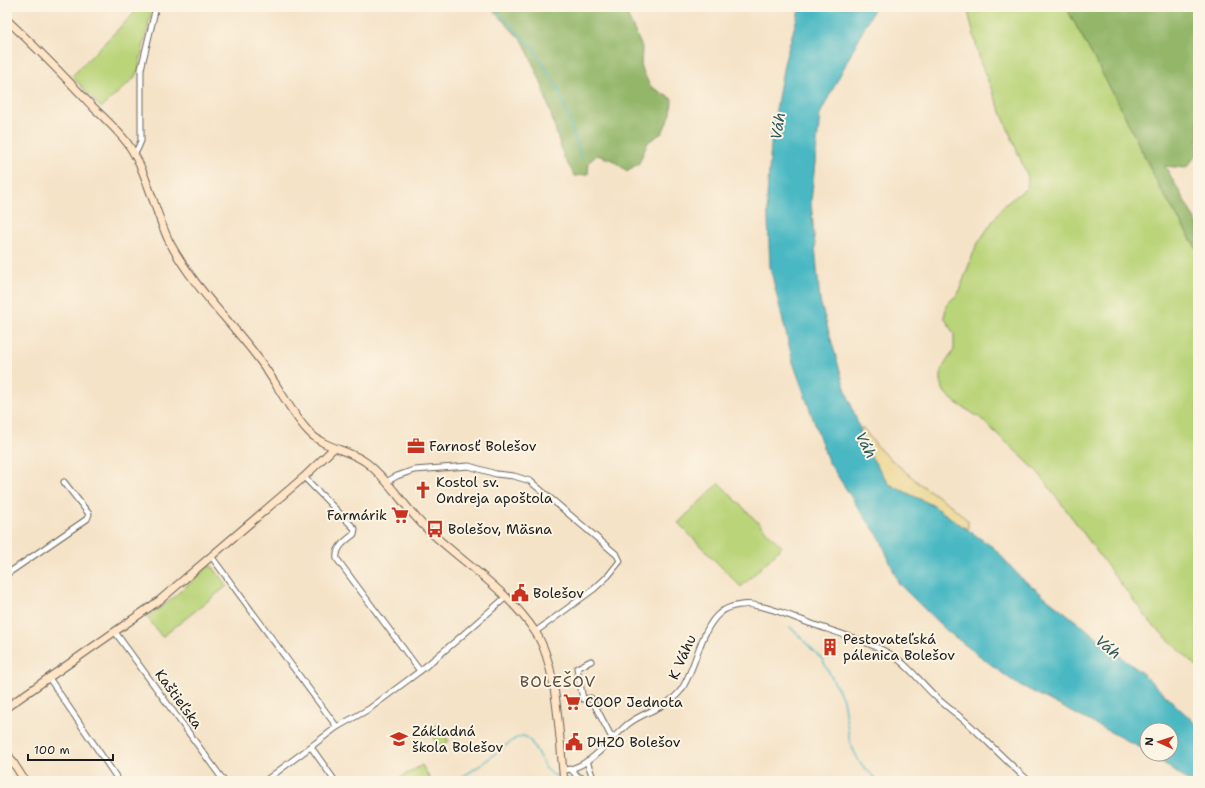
<svg xmlns="http://www.w3.org/2000/svg" width="1205" height="788" viewBox="0 0 1205 788" font-family="'Shantell Sans',sans-serif">
<style>
.green{fill:#bad479;stroke:#6b784a}
.forest{fill:#93b669;stroke:#586942}
.sand{fill:#eeda9e;stroke:#857b5d}
.water{fill:#4ab8c3;stroke:#336a70}
.lines{fill:none;stroke-linecap:round;stroke-linejoin:round}
.stream{stroke:#4ab8c3;stroke-width:1.5}
.street-casing{stroke:#686258;stroke-width:7}
.secondary-casing{stroke:#686258;stroke-width:9}
.street{stroke:#fff;stroke-width:5}
.secondary{stroke:#ffe4c6;stroke-width:7}
.labels{text-anchor:middle;stroke-width:4;stroke-linejoin:round;paint-order:stroke}
.poi-label{font-size:14px;fill:#1c1c1c;stroke:#fcf5e5;text-anchor:start}
.street-label{font-size:14px;fill:#1c1c1c;stroke:#fcf5e5}
.water-label{font-size:15px;font-style:italic;fill:#2e5a5f;stroke:#fcf5e5}
.quarter-label{font-size:16px;letter-spacing:1px;fill:#5f4e40;stroke:#fcf5e5}
</style>
<rect width="100%" height="100%" fill="#fcf5e5"/>
<filter id="ink" filterUnits="userSpaceOnUse"><feTurbulence type="fractalNoise" baseFrequency=".025" numOctaves="2"/><feDisplacementMap in="SourceGraphic" scale="8" xChannelSelector="R" yChannelSelector="G"/><feConvolveMatrix kernelMatrix="1 2 1 2 8 2 1 2 1" color-interpolation-filters="sRGB"/></filter>
<filter id="wash" filterUnits="userSpaceOnUse"><feTurbulence type="fractalNoise" baseFrequency=".012" numOctaves="4" result="noise"/><feDisplacementMap in="SourceGraphic" scale="16" xChannelSelector="R" yChannelSelector="G"/><feGaussianBlur stdDeviation="0.9" result="paint"/><feColorMatrix in="noise" values="0 0 0 0 0 0 0 0 0 0 0 0 0 0 0 0 0 1.4 0 .05"/><feComposite in="paint" operator="in"/></filter>
<g filter="url(#wash)">
<rect width="100%" height="100%" fill="#f5e3c8"/>
<g class="green">
<polygon points="140,7 145,7 149,11 152,8 138,71 134,78 101,108 72,76"/>
<polygon points="967,7 1066,7 1121,108 1160,188 1198,251 1198,668 1151,623 1114,575 1076,523 1037,471 979,417 956,403 945,393 941,385 941,370 954,350 954,334 944,317 947,304 958,294 976,246 1003,206 1027,188 1028,177 981,64"/>
<polygon points="719,483 782,547 741,587 678,523"/>
<polygon points="209,566 213,567 227,586 162,637 147,617 167,603"/>
<polygon points="437,725 449,741 440,747 428,732"/>
<polygon points="422,765 430,779 427,781 399,781 398,779"/>
</g>
<g class="forest">
<polygon points="490,7 628,7 628,17 642,47 641,67 650,86 672,99 671,114 662,133 648,142 639,163 627,171 612,160 597,155 589,162 588,174 575,176 564,158 542,85 524,43"/>
<polygon points="1066,7 1198,7 1198,153 1186,168 1165,166 1198,225 1198,251 1160,188 1121,108"/>
</g>
<polygon class="sand" points="862,427 880,450 920,484 952,506 968,521 968,530 932,505 889,484 868,452 860,430"/>
<polygon class="water" points="800,7 875,7 820,114 811,202 820,301 844,385 868,452 889,484 932,505 994,548 1020,577 1143,674 1198,726 1198,781 1188,781 1151,754 1171,754 1171,730 1147,730 1147,751 1014,682 947,631 899,584 880,538 861,512 828,461 793,362 770,267 767,196 772,132 784,64"/>
<g class="lines">
<g class="stream">
<polyline points="493,7 533,48 559,90 582,159"/>
<polyline points="790,627 822,659 843,699 850,743 860,763 878,781"/>
<polyline points="566,778 579,781"/>
<path d="M 453,781 C 465,776 477,768 487,760 C 495,754 514,737 522,736 C 532,734 542,766 548,771 C 552,775 558,777 562,778"/>
</g>
</g>
</g>
<g filter="url(#ink)">
<g class="lines">
<g class="street-casing">
<g id="street">
<polyline points="134,153 137,150 141,141 141,69 156,7"/>
<path d="M 304,477 L 355,529 L 354,534 C 346,541 335,547 337,559 L 420,671"/>
<polyline points="386,482 397,476 414,470 469,466 496,474 514,476 530,481 617,555 620,561 608,576 594,589 535,632"/>
<polyline points="211,556 337,727"/>
<polyline points="7,574 87,519 89,514 64,482"/>
<polyline points="115,632 224,781"/>
<polyline points="591,661 577,668 583,699 591,698 612,738"/>
<polyline points="49,678 119,781"/>
<polyline points="311,747 335,781"/>
<polyline points="587,761 594,781"/>
<polyline points="571,769 577,776 592,781"/>
<path d="M 563,770 C 589,769 609,740 628,724 C 644,711 668,708 681,690 C 696,669 700,629 720,613 C 729,605 747,603 758,606 C 776,609 795,618 812,624 C 838,633 878,644 899,660 C 913,671 924,686 937,698 C 949,709 963,718 974,729 C 993,747 1010,765 1029,781"/>
<polyline points="549,779 552,781"/>
<polyline points="265,781 337,727 369,709 420,671 457,640 506,597"/>
</g>
</g>
<g class="secondary-casing">
<g id="secondary">
<path d="M 7,20 C 37,48 65,77 93,107 C 106,120 120,132 130,147 C 147,173 155,212 169,241 C 193,287 228,318 258,358 C 276,381 288,409 308,431 C 324,449 349,449 367,463 C 390,481 405,508 426,528 C 463,563 508,590 536,633 C 558,667 559,740 564,781"/>
<polyline points="7,707 160,600 304,477 334,448"/>
<polyline points="7,753 25,781"/>
</g>
</g>
<use href="#street" class="street"/>
<use href="#secondary" class="secondary"/>
</g>
</g>
<defs>
<g id="office-bare" transform="scale(1.38)"><path d="M-6-3h4V-5.5h4V-3h4V5H-6ZM-1-4.5V-3h2v-1.5ZM-6 0V1H6V0Z" fill="#c8321e" stroke="#fcf5e5" stroke-width="2.5" paint-order="stroke"/></g>
<g id="church-bare" transform="scale(1.38)"><path d="M-1.2-6h2.4v3.5h3.3v2.4h-3.3V6h-2.4V-.1h-3.3v-2.4h3.3Z" fill="#c8321e" stroke="#fcf5e5" stroke-width="2.5" paint-order="stroke"/></g>
<g id="supermarket-bare" transform="scale(1.38)"><path d="M-6-5.5h2.5l.6 2H6L4.5 2H-2.5L-4.4-4H-6ZM-1.5 3.2a1.3 1.3 0 1 0 .1 0ZM3 3.2a1.3 1.3 0 1 0 .1 0Z" fill="#c8321e" stroke="#fcf5e5" stroke-width="2.5" paint-order="stroke"/></g>
<g id="bus-bare" transform="scale(1.38)"><path d="M-5-6H5V4H4V6H2V4H-2V6H-4V4H-5ZM-3.5-4V0h7V-4ZM-3.5 1.2v1.5H-2V1.2ZM2 1.2v1.5H3.5V1.2Z" fill="#c8321e" stroke="#fcf5e5" stroke-width="2.5" paint-order="stroke"/></g>
<g id="civic-bare" transform="scale(1.38)"><path d="M-.6-6.5H3V-4.5H.6V-3L4-1V1h2V6H-6V1h2V-1L-.6-3ZM-1.2 2.5V6h2.4V2.5Z" fill="#c8321e" stroke="#fcf5e5" stroke-width="2.5" paint-order="stroke"/></g>
<g id="building-bare" transform="scale(1.38)"><path d="M-4-6H4V6H1V3H-1V6H-4ZM-2.5-4.3h1.7v1.8h-1.7ZM.8-4.3h1.7v1.8H.8ZM-2.5-1h1.7V.8h-1.7ZM.8-1h1.7V.8H.8Z" fill="#c8321e" stroke="#fcf5e5" stroke-width="2.5" paint-order="stroke"/></g>
<g id="school-bare" transform="scale(1.38)"><path d="M0-5L7-2L0 1L-7-2ZM-4 1L0 2.5L4 1V4Q0 6-4 4Z" fill="#c8321e" stroke="#fcf5e5" stroke-width="2.5" paint-order="stroke"/></g>
</defs>
<g fill-rule="evenodd">
<use href="#office-bare" x="416" y="446"/>
<use href="#church-bare" x="423" y="490"/>
<use href="#supermarket-bare" x="400" y="515"/>
<use href="#bus-bare" x="435" y="529"/>
<use href="#civic-bare" x="520" y="593"/>
<use href="#building-bare" x="830" y="647"/>
<use href="#supermarket-bare" x="572" y="702"/>
<use href="#school-bare" x="399" y="739"/>
<use href="#civic-bare" x="574" y="742"/>
</g>
<g class="labels">
<g class="poi-label">
<text x="429" y="451">Farnosť Bolešov</text>
<text x="436" y="487">Kostol sv.<tspan x="436" dy="16">Ondreja apoštola</tspan></text>
<text x="387" y="520" text-anchor="end">Farmárik</text>
<text x="448" y="534">Bolešov, Mäsna</text>
<text x="533" y="598">Bolešov</text>
<text x="843" y="644">Pestovateľská<tspan x="843" dy="16">pálenica Bolešov</tspan></text>
<text x="585" y="707">COOP Jednota</text>
<text x="412" y="736">Základná<tspan x="412" dy="16">škola Bolešov</tspan></text>
<text x="587" y="747">DHZO Bolešov</text>
</g>
<g class="street-label">
<text transform="translate(682 657) rotate(-66)" y="5">K Váhu</text>
<text transform="translate(179 699) rotate(54)" y="5">Kaštieľska</text>
</g>
<g class="water-label">
<text transform="translate(778 126) rotate(-81)" y="5">Váh</text>
<text transform="translate(866 445) rotate(63)" y="5">Váh</text>
<text transform="translate(1108 647) rotate(40)" y="5">Váh</text>
</g>
<g class="quarter-label">
<text x="558" y="687">BOLEŠOV</text>
</g>
</g>
<rect width="1205" height="788" fill="none" stroke="#fcf5e5" stroke-width="24"/>
<g transform="translate(1159 742) rotate(273)"><circle r="19" fill="#fcf5e5" stroke="#a29e95"/>
<path d="M0-3L7 15L0 10L-7 15Z" fill="#c8321e"/>
<text y="-6" font-size="11" font-weight="bold" text-anchor="middle" fill="#1c1c1c">N</text>
</g>
<path d="M28 754v6h85v-6" fill="none" stroke="#1c1c1c" stroke-width="2"/>
<text x="34" y="754" font-size="12" fill="#1c1c1c" stroke="#fcf5e5" stroke-width="3" paint-order="stroke">100 m</text>
</svg>
